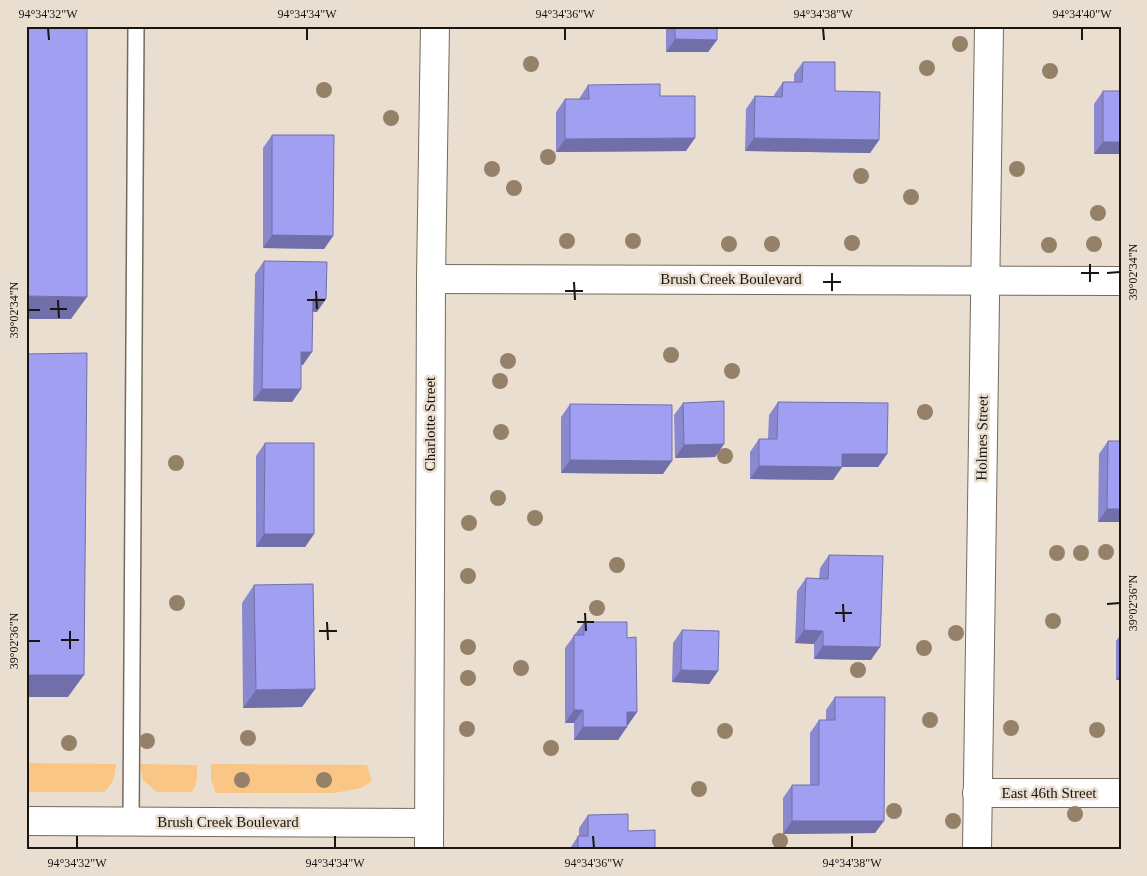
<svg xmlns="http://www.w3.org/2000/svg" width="1147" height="876" viewBox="0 0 1147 876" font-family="Georgia,serif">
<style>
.green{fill:#f9c686}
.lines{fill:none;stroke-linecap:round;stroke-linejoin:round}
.lane-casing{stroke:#746a5d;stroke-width:18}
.street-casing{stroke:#746a5d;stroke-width:30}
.lane{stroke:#fff;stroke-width:15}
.street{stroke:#fff;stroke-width:28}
.tree{fill:#948168}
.wall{fill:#8a89d0}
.shaded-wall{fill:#716fa9}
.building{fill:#a19ff2;stroke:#716fa9}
.ticks{fill:none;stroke:#191510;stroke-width:2}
.labels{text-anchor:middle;stroke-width:5;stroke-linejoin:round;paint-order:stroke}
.street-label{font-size:15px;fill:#191510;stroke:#eaded0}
.neatline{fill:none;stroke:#191510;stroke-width:2}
.ticks-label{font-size:12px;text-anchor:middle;fill:#191510}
</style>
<rect width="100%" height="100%" fill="#eaded0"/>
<g class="green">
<path d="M 26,763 L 116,764 C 115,777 113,784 104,792 L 26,792 Z"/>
<path d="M 140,764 L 197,765 C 197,775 198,783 192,792 L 157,792 L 143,780 Z"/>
<polygon points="211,764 367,765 372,781 361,788 334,793 216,793 211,780"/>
</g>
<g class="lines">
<g class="lane-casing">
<polyline id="lane" points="131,821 136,26"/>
</g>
<g class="street-casing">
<g id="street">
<polyline points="431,279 1121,281"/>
<polyline points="977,793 1121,793"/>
<polyline points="26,821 429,823"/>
<polyline points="429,850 431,279 435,26"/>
<polyline points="977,850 989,26"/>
</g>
</g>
<use href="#lane" class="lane"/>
<use href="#street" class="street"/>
</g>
<g class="tree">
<circle cx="960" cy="44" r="8"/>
<circle cx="531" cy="64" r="8"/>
<circle cx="927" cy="68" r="8"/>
<circle cx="1050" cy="71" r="8"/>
<circle cx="324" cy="90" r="8"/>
<circle cx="391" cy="118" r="8"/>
<circle cx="548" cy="157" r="8"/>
<circle cx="492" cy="169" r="8"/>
<circle cx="1017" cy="169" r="8"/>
<circle cx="861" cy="176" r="8"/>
<circle cx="514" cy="188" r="8"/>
<circle cx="911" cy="197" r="8"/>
<circle cx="1098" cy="213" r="8"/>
<circle cx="567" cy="241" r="8"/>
<circle cx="633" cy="241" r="8"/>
<circle cx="852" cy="243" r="8"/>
<circle cx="729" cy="244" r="8"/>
<circle cx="772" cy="244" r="8"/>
<circle cx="1094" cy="244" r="8"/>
<circle cx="1049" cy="245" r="8"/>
<circle cx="671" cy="355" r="8"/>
<circle cx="508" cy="361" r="8"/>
<circle cx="732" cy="371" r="8"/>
<circle cx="500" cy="381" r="8"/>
<circle cx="925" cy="412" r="8"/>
<circle cx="501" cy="432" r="8"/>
<circle cx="725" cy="456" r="8"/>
<circle cx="176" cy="463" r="8"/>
<circle cx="498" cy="498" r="8"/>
<circle cx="535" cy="518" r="8"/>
<circle cx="469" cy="523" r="8"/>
<circle cx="1106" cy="552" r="8"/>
<circle cx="1057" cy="553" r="8"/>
<circle cx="1081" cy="553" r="8"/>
<circle cx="617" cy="565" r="8"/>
<circle cx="468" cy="576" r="8"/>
<circle cx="177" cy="603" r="8"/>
<circle cx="597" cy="608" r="8"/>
<circle cx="1053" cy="621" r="8"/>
<circle cx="956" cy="633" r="8"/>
<circle cx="468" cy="647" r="8"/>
<circle cx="924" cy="648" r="8"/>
<circle cx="521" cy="668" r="8"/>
<circle cx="858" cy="670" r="8"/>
<circle cx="468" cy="678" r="8"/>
<circle cx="930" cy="720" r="8"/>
<circle cx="1011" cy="728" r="8"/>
<circle cx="467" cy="729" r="8"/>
<circle cx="1097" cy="730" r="8"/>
<circle cx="725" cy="731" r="8"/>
<circle cx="248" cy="738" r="8"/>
<circle cx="147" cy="741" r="8"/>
<circle cx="69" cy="743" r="8"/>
<circle cx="551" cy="748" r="8"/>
<circle cx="242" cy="780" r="8"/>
<circle cx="324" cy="780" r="8"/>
<circle cx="699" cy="789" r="8"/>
<circle cx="894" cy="811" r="8"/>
<circle cx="1075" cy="814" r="8"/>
<circle cx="953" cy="821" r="8"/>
<circle cx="780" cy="841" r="8"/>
</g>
<g class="wall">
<polygon points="666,26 717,26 717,40 708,52 666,52"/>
<polygon points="803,62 835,91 879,140 870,153 745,151 746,109 755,96 774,97 774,95 783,82 794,82 794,74"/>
<polygon points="588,85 660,96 686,151 556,152 556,112 565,99 579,99"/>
<polygon points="1103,91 1121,154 1094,154 1094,104"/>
<polygon points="272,135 333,236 324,249 263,248 263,148"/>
<polygon points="264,261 317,312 313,312 303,365 301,365 301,389 292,402 253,401 255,274"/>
<polygon points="778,402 887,454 878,467 842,467 833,480 750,479 750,452 759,439 768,439 769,415"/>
<polygon points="683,403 724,444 715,457 675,458 674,415"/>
<polygon points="570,404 663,474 561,473 561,417"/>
<polygon points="1108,441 1121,522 1098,522 1099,454"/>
<polygon points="265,443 314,534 305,547 256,547 256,456"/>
<polygon points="829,555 871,660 814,659 814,644 795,643 797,591 806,578 819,579 820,568"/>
<polygon points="254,585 315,689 302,707 243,708 242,603"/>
<polygon points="584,622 627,638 637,712 628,725 627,725 618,740 574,740 574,723 565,723 565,648"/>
<polygon points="682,630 718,671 709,684 672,682 673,643"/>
<polygon points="1121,634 1121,680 1116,680 1116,641"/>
<polygon points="835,697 875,833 783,834 783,798 792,785 810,785 810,733 819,720 826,720 826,710"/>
<polygon points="588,815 628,831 655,850 569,850 578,836 579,836 579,828"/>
</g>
<g class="shaded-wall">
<polygon points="675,39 717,40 708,52 666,52"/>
<polygon points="695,138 686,151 556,152 565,139"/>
<polygon points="754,138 879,140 870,153 745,151"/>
<polygon points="1103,142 1121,142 1121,154 1094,154"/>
<polygon points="272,235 333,236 324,249 263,248"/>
<polygon points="26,296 87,297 71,319 26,319"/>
<polygon points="313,299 326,299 317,312 304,311"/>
<polygon points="301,352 312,352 303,365 292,365"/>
<polygon points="262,389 301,389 292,402 253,401"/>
<polygon points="724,444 715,457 675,458 684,445"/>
<polygon points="842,454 887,454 878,467 842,467 833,480 750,479 759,466"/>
<polygon points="570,460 672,461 663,474 561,473"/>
<polygon points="1107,509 1121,509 1121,522 1098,522"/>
<polygon points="264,534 314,534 305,547 256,547"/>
<polygon points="804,630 823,631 814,644 795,643"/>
<polygon points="823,646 880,647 871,660 814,659"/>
<polygon points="681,670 718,671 709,684 672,682"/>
<polygon points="1121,673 1121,680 1116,680"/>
<polygon points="26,675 84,675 68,697 26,697"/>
<polygon points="315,689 302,707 243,708 256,690"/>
<polygon points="574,710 583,710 574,723 565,723"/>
<polygon points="627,712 637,712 628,725 618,724"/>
<polygon points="583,727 627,727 618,740 574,740"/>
<polygon points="792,821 884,821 875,833 783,834"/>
</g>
<g class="building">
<polygon points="26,26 87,26 87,297 26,296"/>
<polygon points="675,26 717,26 717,40 675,39"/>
<polygon points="803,62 835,62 835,91 880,92 879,140 754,138 755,96 782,97 783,82 802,82"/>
<polygon points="660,84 660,96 695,96 695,138 565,139 565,99 589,99 588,85"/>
<rect x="1103" y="91" width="18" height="51"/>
<polygon points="272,135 334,135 333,236 272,235"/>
<polygon points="264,261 327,262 326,299 313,299 312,352 301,352 301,389 262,389"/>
<polygon points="87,353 84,675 26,675 26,354"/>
<polygon points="724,401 724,444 684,445 683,403"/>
<polygon points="778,402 888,403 887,454 842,454 842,467 759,466 759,439 777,439"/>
<polygon points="570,404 672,405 672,461 570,460"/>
<polygon points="1108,441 1121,441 1121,509 1107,509"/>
<polygon points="265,443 314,443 314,534 264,534"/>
<polygon points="829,555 883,556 880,647 823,646 823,631 804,630 806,578 828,579"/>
<polygon points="313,584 315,689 256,690 254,585"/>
<polygon points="584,622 627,622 627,638 636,637 637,712 627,712 627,727 583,727 583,710 574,710 574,635 584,635"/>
<polygon points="682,630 719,631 718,671 681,670"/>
<polygon points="835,697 885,697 884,821 792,821 792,785 819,785 819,720 835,720"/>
<polygon points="628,814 628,831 655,830 655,850 578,850 578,836 588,836 588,815"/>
</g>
<path class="ticks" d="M 48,28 L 49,40M 307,28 L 307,40M 565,28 L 565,40M 823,28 L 824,40M 1082,28 L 1082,40M 1090,264 L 1090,282M 832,273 L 832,291M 1081,273 L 1099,273M 1107,273 L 1120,272M 574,282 L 575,300M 823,282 L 841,282M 316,291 L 317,309M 565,291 L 583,291M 58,300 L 59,318M 307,300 L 325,300M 50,309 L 67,309M 28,310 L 40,310M 843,604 L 844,622M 1107,604 L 1120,603M 585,613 L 586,631M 835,613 L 852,613M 327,622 L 328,640M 577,622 L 594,622M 70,631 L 70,649M 319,631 L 337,631M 61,640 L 79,640M 28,641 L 40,641M 77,836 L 77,848M 335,836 L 335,848M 593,836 L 594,848M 852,836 L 852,848"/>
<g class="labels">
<g class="street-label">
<text x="731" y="284">Brush Creek Boulevard</text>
<text transform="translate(430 424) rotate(-90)" y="5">Charlotte Street</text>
<text transform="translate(982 438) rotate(-89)" y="5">Holmes Street</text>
<text x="1049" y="798">East 46th Street</text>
<text x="228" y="827">Brush Creek Boulevard</text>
</g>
</g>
<rect width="1147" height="876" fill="none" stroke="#eaded0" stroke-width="55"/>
<rect x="28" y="28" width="1092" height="820" class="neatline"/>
<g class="ticks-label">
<text x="48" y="18">94°34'32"W</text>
<text x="307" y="18">94°34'34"W</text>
<text x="565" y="18">94°34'36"W</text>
<text x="823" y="18">94°34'38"W</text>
<text x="1082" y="18">94°34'40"W</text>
<text transform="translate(1133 272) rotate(-90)" y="4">39°02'34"N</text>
<text transform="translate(14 310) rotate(-90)" y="4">39°02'34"N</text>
<text transform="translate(1133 603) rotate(-90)" y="4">39°02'36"N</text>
<text transform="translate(14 641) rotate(-90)" y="4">39°02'36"N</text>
<text x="77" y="867">94°34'32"W</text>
<text x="335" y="867">94°34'34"W</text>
<text x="594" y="867">94°34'36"W</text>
<text x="852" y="867">94°34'38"W</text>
</g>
</svg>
